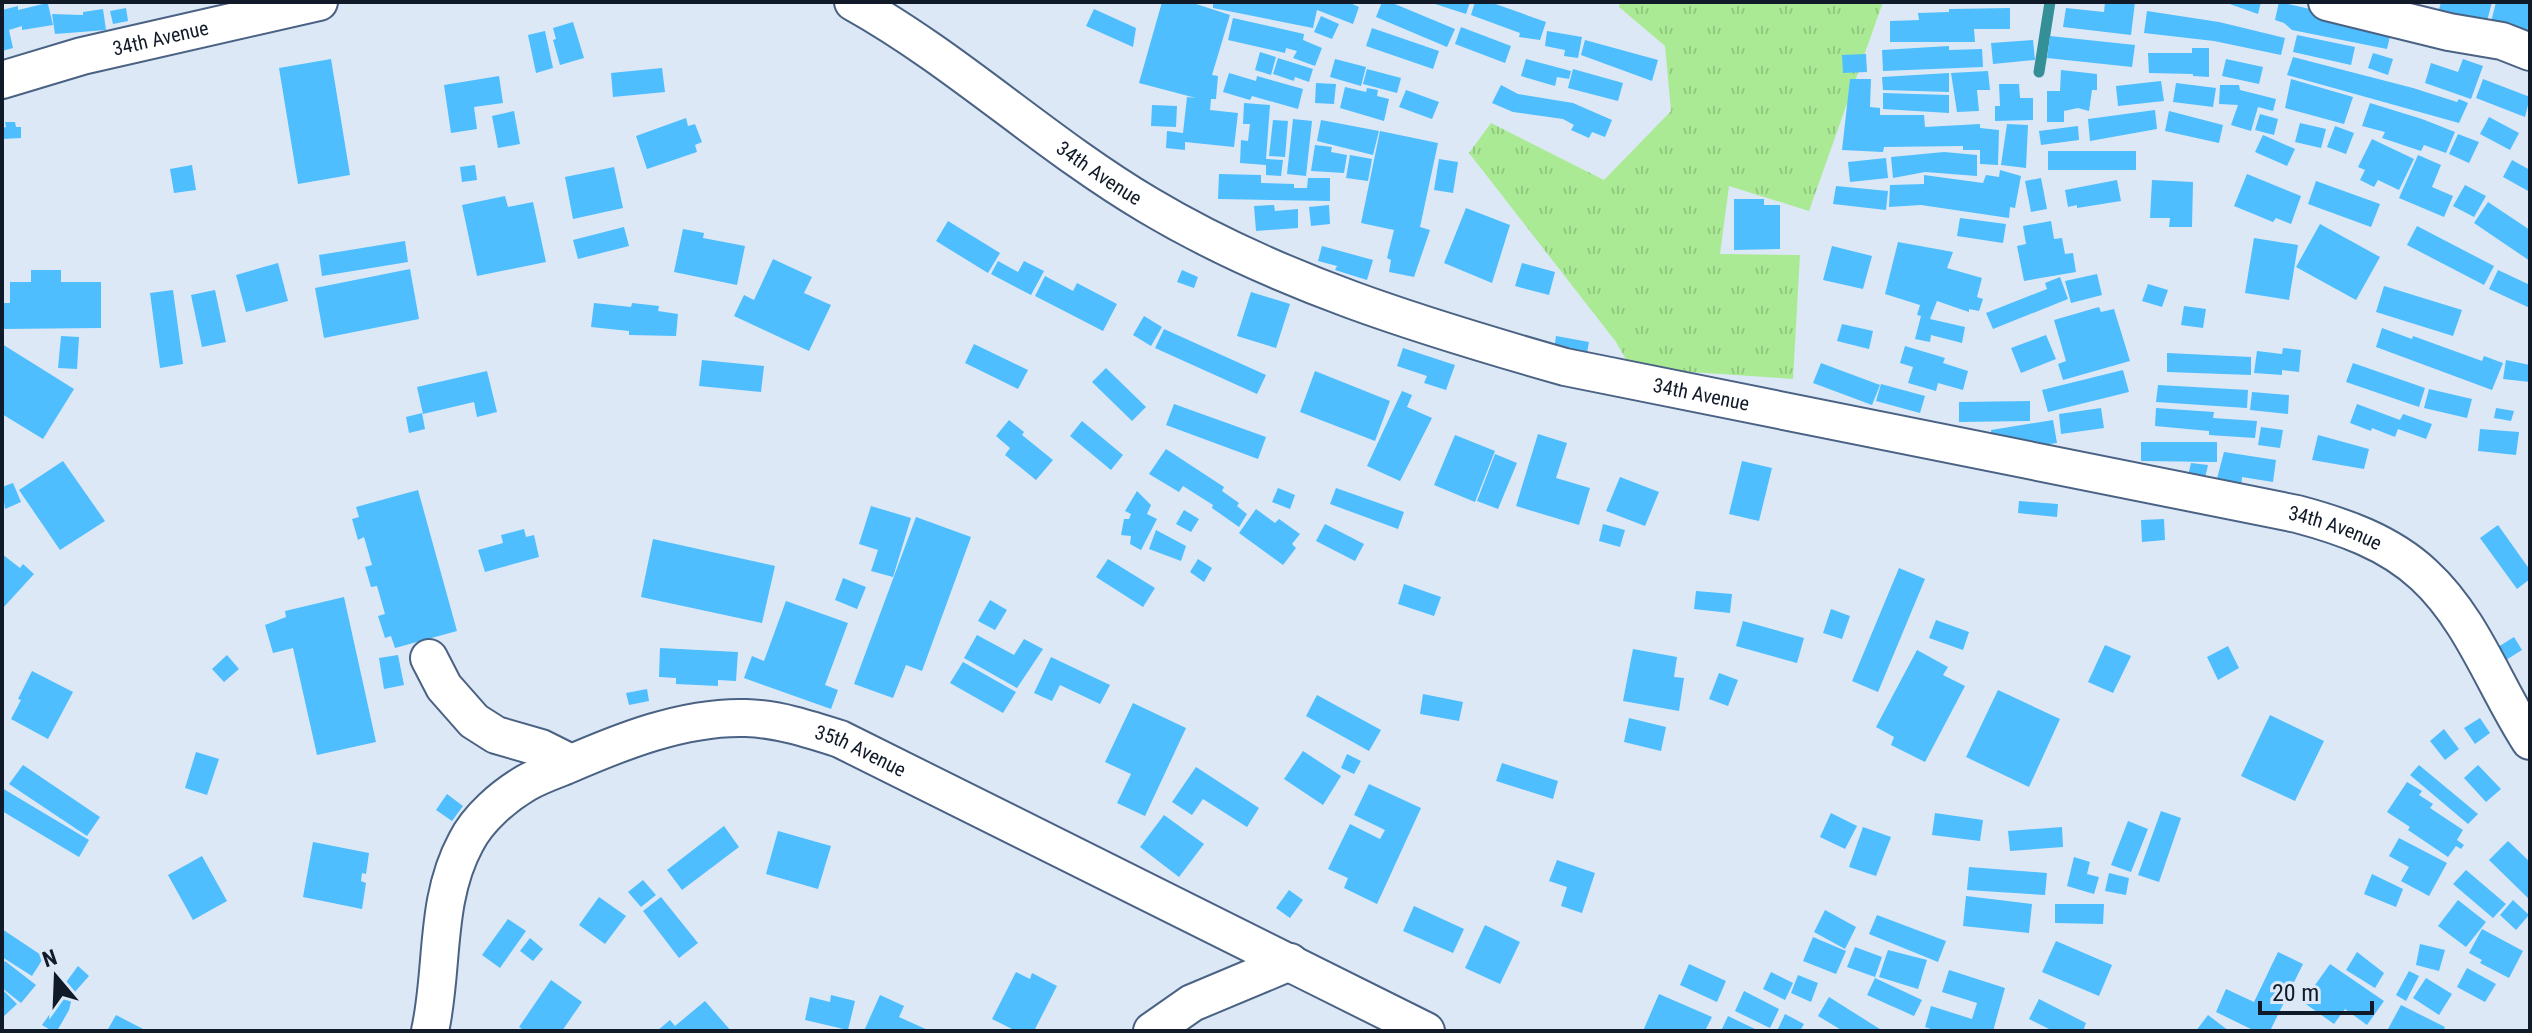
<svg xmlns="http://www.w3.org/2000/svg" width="2532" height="1033" viewBox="0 0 2532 1033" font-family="'Roboto Condensed',sans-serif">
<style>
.grass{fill:url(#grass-tufts)}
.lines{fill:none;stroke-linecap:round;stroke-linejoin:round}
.stream{stroke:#349096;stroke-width:11}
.building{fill:#4ebefe}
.minor-casing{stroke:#4a6283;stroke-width:40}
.minor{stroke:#fff;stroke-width:36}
.labels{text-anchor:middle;stroke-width:6;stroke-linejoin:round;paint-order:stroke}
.street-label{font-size:20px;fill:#111a28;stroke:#dde8f7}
</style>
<defs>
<pattern id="grass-tufts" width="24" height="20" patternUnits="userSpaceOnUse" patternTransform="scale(2)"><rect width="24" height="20" fill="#abea94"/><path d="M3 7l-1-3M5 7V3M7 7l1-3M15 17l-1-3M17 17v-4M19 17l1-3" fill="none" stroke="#92c880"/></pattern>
</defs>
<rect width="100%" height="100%" fill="#dde8f7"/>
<polygon class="grass" points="1620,2 1883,2 1809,211 1729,186 1720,254 1800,255 1793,379 1631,368 1616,342 1469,153 1491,123 1604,180 1671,111 1665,46 1619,7"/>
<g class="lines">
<polyline class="stream" points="2039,72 2050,2"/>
</g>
<g class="building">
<polygon points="1162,2 1190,2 1230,15 1212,75 1218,76 1216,99 1211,99 1210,110 1238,113 1234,147 1185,142 1185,150 1166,148 1167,131 1183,133 1187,97 1196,98 1139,83"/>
<polygon points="1213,2 1348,2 1359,7 1353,24 1317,10 1313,28 1213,8"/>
<polygon points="1382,2 1390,2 1455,29 1447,47 1376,17"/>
<polygon points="1429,2 1470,2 1466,14"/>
<polygon points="1475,2 1490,2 1546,22 1540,40 1519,37 1520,33 1471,15"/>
<polygon points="2105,2 2135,2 2131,35 2063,27 2066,8 2104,12"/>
<polygon points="2224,2 2261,2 2258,14"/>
<polygon points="2279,2 2392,28 2387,49 2292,30 2284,23 2275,20"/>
<polygon points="2441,2 2492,2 2486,25 2436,22"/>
<polygon points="2496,2 2530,2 2527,38 2489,30"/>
<polygon points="43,4 48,4 53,25 22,30 22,26 9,30 13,48 2,51 2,10 18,6 18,10"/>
<polygon points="126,8 128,21 113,24 110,11"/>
<polygon points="2010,8 2010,29 1974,29 1975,42 1890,42 1890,21 1919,20 1918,13 1949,12 1949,9"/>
<polygon points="103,9 106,30 55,34 52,14 83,15 83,12"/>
<polygon points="1094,9 1136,28 1133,47 1086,26"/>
<polygon points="2147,11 2219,22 2285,38 2281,55 2214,41 2144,33"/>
<polygon points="1321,16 1339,24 1332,39 1314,32"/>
<polygon points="1233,18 1304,34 1303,40 1322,48 1315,66 1293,58 1297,51 1286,48 1285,53 1228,40"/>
<polygon points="573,22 584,58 560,65 553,40 556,39 553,28"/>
<polygon points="1461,27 1511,46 1505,63 1455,44"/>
<polygon points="1372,28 1439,51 1433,69 1366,46"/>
<polygon points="545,31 553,68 536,73 528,35"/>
<polygon points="1547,31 1582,37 1578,58 1564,56 1565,50 1545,46"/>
<polygon points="2297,35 2355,47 2351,65 2293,52"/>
<polygon points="2050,36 2135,45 2132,67 2047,58"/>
<polygon points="1585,40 1658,60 1652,81 1581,55"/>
<polygon points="2033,40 2035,60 1993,64 1991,43"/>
<polygon points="1949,46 1949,50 1982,49 1983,67 1883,71 1882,50"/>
<polygon points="2192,48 2209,48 2209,77 2193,76 2193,74 2149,73 2148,53 2192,53"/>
<polygon points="1260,52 1276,57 1271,75 1255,70"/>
<polygon points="2373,53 2393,59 2388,75 2368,68"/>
<polygon points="1866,54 1867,72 1843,73 1842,55"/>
<polygon points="2293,57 2413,88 2457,102 2459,99 2468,103 2459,123 2287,75"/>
<polygon points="1278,58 1313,69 1309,82 1295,77 1294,81 1273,74"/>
<polygon points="331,59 350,175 298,184 279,68"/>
<polygon points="1335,59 1366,67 1361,86 1330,77"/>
<polygon points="1526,59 1571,71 1569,79 1557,77 1555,86 1521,76"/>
<polygon points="2226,59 2263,67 2259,84 2222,76"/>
<polygon points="2463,59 2483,66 2471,99 2425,83 2431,63 2458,72"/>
<polygon points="662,68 665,92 613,97 611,73"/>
<polygon points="1367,69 1401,78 1397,93 1363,84"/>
<polygon points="1573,69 1623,83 1618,101 1568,88"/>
<polygon points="2061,70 2097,74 2097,90 2092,90 2089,111 2078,108 2064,111 2064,122 2047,122 2047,91 2060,91"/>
<polygon points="1988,71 1990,90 1977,90 1979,111 1957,112 1951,73"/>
<polygon points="1229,73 1256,81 1257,76 1303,89 1298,109 1252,96 1250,100 1223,92"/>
<polygon points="1949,73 1949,92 1883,90 1882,77"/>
<polygon points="499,76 503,103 474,107 477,129 451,133 444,85"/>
<polygon points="1850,79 1871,79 1870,107 1880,108 1880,115 1924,115 1925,127 1980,124 1980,128 1999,130 1998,165 1980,164 1980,150 1963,150 1963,146 1884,147 1883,152 1842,150"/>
<polygon points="2291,79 2353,97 2344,124 2285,108"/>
<polygon points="2483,79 2530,97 2525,117 2476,98"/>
<polygon points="2161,81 2164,101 2118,106 2116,86"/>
<polygon points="1316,83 1336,84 1334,104 1315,103"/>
<polygon points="2176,83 2216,88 2213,107 2173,102"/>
<polygon points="1999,84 2019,84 2020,98 2033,98 2033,120 1995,121 1995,106 2000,106"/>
<polygon points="1501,85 1518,94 1573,103 1612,120 1605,137 1592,132 1589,138 1571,130 1574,125 1563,119 1513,112 1492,103"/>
<polygon points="2220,85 2239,85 2240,90 2276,99 2273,111 2258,107 2251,131 2231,125 2238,105 2219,104"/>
<polygon points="1345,87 1366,92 1367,88 1378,90 1377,96 1389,99 1384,121 1340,108"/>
<polygon points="1406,90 1439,102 1432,119 1399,107"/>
<polygon points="1883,93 1949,95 1949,113 1883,109"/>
<polygon points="1244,103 1270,105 1266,159 1283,160 1281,176 1266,175 1266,165 1240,163 1241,140 1248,141 1250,124 1243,124"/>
<polygon points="2370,103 2422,119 2455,132 2446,153 2424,145 2421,151 2382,138 2385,132 2362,126"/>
<polygon points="1152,105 1177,106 1176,127 1151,126"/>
<polygon points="2155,110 2157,129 2090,141 2088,119"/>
<polygon points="514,111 520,144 498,148 492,116"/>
<polygon points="2169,111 2223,125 2219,143 2165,131"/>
<polygon points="2260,114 2278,119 2274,135 2255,130"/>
<polygon points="2489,117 2519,133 2510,150 2480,134"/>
<polygon points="686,118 688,126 695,124 702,142 695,145 697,152 647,169 636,136"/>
<polygon points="1293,119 1312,121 1306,176 1287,174"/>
<polygon points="1273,120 1288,121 1285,157 1269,156"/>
<polygon points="1321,120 1379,131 1373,155 1317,141"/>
<polygon points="5,122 15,122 16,127 21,127 21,138 2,139 2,128 6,127"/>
<polygon points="2300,123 2326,129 2321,148 2295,142"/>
<polygon points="2007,124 2028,125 2026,168 2001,165"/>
<polygon points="2078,126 2079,140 2041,145 2039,131"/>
<polygon points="2335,126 2354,133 2346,154 2327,147"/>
<polygon points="1380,131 1438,143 1420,227 1430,230 1414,277 1389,272 1391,260 1387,258 1394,230 1361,223"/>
<polygon points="2458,134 2479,142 2469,163 2449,154"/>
<polygon points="2263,135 2295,149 2287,166 2255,152"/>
<polygon points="2372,139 2414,159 2399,190 2378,180 2374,187 2360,180 2365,170 2358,167"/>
<polygon points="1315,145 1332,147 1331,152 1347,155 1344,173 1311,171"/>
<rect x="2048" y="151" width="88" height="19"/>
<polygon points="1944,152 1977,155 1977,176 1925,172 1893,178 1891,157"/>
<polygon points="1350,155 1372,159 1368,181 1346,178"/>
<polygon points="2418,155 2441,165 2432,187 2453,196 2444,217 2399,198"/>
<polygon points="1886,158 1888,178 1850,182 1848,162"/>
<polygon points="1439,159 1458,162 1453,193 1434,190"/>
<polygon points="2512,160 2530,170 2530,192 2503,177"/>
<polygon points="192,165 196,190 174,193 170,169"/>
<polygon points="475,165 477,180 462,182 460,167"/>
<polygon points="614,167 623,208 573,219 565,177"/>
<polygon points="2000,170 2021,176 2015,208 2010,207 2009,218 1921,205 1889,207 1890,185 1924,184 1924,175 1983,183 1986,175 1999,177"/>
<polygon points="1219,174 1261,175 1261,183 1294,184 1294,188 1307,188 1308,178 1330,178 1330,201 1218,199"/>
<polygon points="2247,174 2301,196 2291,224 2276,218 2273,222 2234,206"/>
<polygon points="2041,178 2047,209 2031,212 2025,181"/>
<polygon points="2117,180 2121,201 2077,208 2077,205 2068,207 2065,190"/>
<polygon points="2152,180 2193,182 2192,227 2169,227 2170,218 2150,218"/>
<polygon points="2316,181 2380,204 2371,227 2308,204"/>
<polygon points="2465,185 2486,196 2474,217 2453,206"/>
<polygon points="1836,186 1888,191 1886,210 1833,204"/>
<polygon points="505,196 508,207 533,202 546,262 477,276 462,205"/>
<polygon points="1734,199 1764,199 1764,205 1780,205 1780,249 1734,250"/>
<polygon points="2488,202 2530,230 2530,261 2474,223"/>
<polygon points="1274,205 1275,211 1298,209 1298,228 1256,231 1254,206"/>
<polygon points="1329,205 1330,224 1311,226 1309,207"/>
<polygon points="1466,208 1510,225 1492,283 1444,263"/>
<polygon points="1960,218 2006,224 2003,243 1957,236"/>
<polygon points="948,221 1000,253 988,273 936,241"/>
<polygon points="2051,221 2054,239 2062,238 2065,254 2073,253 2076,272 2024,281 2017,246 2026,244 2023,226"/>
<polygon points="2320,224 2380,257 2356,300 2296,267"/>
<polygon points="2417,226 2494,266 2484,285 2407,245"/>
<polygon points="624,227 629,246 578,259 573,240"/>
<polygon points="683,229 704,233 703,238 745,246 737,285 674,272"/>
<polygon points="2254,238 2298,245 2289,300 2245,293"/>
<polygon points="405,241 408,262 322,276 319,255"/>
<polygon points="1898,242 1953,252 1947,268 1982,278 1977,297 1983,299 1979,311 1969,309 1969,312 1937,301 1930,319 1965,327 1962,343 1931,335 1930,342 1915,339 1921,316 1917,315 1920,305 1885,294"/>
<polygon points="1322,246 1373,260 1367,280 1335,270 1337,266 1318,261"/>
<polygon points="1832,246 1872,256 1863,289 1823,280"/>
<polygon points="773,259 812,277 804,293 831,305 809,351 734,316 744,295 754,300"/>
<polygon points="998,261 1018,272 1024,261 1044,271 1031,295 991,274"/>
<polygon points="278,263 288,301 246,312 236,275"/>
<polygon points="1522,263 1555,272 1549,295 1515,286"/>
<polygon points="410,269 419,319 324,338 315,288"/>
<polygon points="31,270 61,270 61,282 101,282 101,328 2,329 2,303 10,303 10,282 31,282"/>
<polygon points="1182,270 1198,277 1194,288 1177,282"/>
<polygon points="2498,270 2530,285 2530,308 2489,289"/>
<polygon points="2097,274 2102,295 2071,303 2065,281"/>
<polygon points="1045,276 1073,291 1077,283 1117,304 1103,331 1035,296"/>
<polygon points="2060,277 2068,299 1993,329 1986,313 2047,289 2045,283"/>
<polygon points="2148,284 2168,290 2162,307 2142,301"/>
<polygon points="2384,286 2462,310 2453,336 2376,312"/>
<polygon points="173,290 183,364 160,368 150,293"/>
<polygon points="215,290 226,342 202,347 191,295"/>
<polygon points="1251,292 1290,304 1276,348 1237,336"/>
<polygon points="594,303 631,307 632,303 659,306 658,311 678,314 676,336 629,335 629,331 591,327"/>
<polygon points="2184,306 2206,309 2203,328 2181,325"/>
<polygon points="2099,307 2101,312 2114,309 2130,361 2063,380 2058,364 2066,361 2054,320"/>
<polygon points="1144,316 1162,327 1151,346 1133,335"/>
<polygon points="1842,324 1873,331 1869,349 1837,341"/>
<polygon points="2382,328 2412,339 2413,336 2482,361 2484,356 2503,363 2492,390 2376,347"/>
<polygon points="1164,329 1266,375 1257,394 1155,348"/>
<polygon points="2046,335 2056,359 2021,373 2011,348"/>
<polygon points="61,336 79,337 77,369 58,368"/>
<polygon points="1556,336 1589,342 1586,358 1554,351"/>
<polygon points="2,344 74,389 43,439 2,414"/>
<polygon points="974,344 1028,370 1018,389 965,363"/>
<polygon points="1905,346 1945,358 1943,363 1968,371 1963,390 1938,383 1936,391 1908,383 1913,367 1900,363"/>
<polygon points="1403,348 1455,365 1446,390 1424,383 1427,376 1397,366"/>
<polygon points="2283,348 2301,350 2299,372 2282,370 2282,375 2254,373 2257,351 2282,354"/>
<polygon points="2167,353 2251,357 2251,375 2167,372"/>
<polygon points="702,360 764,366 761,392 699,386"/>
<polygon points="2506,360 2530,365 2530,382 2503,379"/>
<polygon points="1821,363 1880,385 1872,405 1813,383"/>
<polygon points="2353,363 2425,388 2419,407 2346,382"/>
<polygon points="1106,368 1146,407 1132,421 1092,382"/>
<polygon points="2123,370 2129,392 2048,412 2042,390"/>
<polygon points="487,371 497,412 477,417 474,402 423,414 417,387"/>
<polygon points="1315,371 1390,401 1375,441 1300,412"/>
<polygon points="1881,384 1925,396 1920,413 1876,401"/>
<polygon points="2158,385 2248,390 2247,408 2156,402"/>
<polygon points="2429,389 2472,399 2467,418 2424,408"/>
<polygon points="1402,391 1412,395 1407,407 1432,418 1400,481 1367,466"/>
<polygon points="2252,392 2289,395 2288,414 2250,410"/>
<polygon points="2030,401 2030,421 1959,422 1959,402"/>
<polygon points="1174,404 1266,437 1258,459 1166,425"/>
<polygon points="2357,404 2400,420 2403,414 2432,424 2426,439 2398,429 2395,437 2372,428 2371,431 2350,423"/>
<polygon points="2101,408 2104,428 2061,434 2059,414"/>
<polygon points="2156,408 2214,412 2213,418 2257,421 2255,438 2209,435 2209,431 2155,426"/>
<polygon points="2496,408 2514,411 2511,421 2494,418"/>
<polygon points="422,413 425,429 409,433 406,417"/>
<polygon points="1009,420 1024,432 1022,435 1053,460 1036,480 1005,455 1010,448 996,436"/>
<polygon points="2053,420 2057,443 1994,452 1991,430"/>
<polygon points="1082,421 1123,455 1111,470 1070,436"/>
<polygon points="2261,427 2283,430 2280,448 2258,445"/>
<polygon points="2480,429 2519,432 2516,455 2478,451"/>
<polygon points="1538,434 1567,443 1556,478 1590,488 1579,525 1516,506"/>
<polygon points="1455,435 1495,451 1475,502 1434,485"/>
<polygon points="2318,435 2369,449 2364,469 2312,460"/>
<polygon points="2141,442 2217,442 2217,462 2141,461"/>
<polygon points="1166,449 1224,487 1222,491 1239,503 1237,506 1247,514 1239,527 1212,508 1213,505 1183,486 1179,492 1149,474"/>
<polygon points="2224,452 2276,460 2273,482 2242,477 2241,490 2215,486"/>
<polygon points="1495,454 1517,463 1498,509 1477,501"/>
<polygon points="63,461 105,521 60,550 19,490"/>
<polygon points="1742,461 1772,468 1759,521 1729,514"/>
<polygon points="2191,463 2208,465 2205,478 2188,476"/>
<polygon points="1620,477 1659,492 1645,526 1606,511"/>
<polygon points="13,483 21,502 5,509 2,487"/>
<polygon points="1278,488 1295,495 1290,509 1272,502"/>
<polygon points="1336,488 1404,512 1398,529 1330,504"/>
<polygon points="418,490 457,631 395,648 391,636 385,638 378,616 385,614 377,586 371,587 365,567 372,565 364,537 358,540 352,519 359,517 356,507"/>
<polygon points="1137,491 1151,505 1147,514 1157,519 1141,550 1130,544 1131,536 1121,535 1124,519 1129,519 1131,514 1125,511"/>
<polygon points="2019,501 2058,504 2057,517 2018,513"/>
<polygon points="871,506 911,518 893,577 871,571 878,550 859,544"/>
<polygon points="1256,509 1275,523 1279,519 1300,534 1292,544 1296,548 1283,565 1239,533"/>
<polygon points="1184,510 1199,519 1191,532 1176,524"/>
<polygon points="916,517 971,537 922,671 906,665 893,698 854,684"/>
<polygon points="2164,519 2165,540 2142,542 2141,520"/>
<polygon points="1325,524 1364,544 1355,561 1316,541"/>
<polygon points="1603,524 1625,530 1620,547 1599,541"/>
<polygon points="2498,525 2530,570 2530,579 2517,589 2480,538"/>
<polygon points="524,529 526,537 534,535 539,557 485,572 478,550 503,543 501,535"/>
<polygon points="1156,530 1186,546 1181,561 1149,549"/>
<polygon points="653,539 775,566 762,623 641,597"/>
<polygon points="2,554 20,568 23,564 34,574 2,609"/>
<polygon points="1108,559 1155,588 1143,607 1096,577"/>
<polygon points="1198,559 1212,568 1204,582 1190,572"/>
<polygon points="1899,568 1925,579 1878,692 1852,681"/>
<polygon points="843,578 866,587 857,609 835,600"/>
<polygon points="1404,584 1441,597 1434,616 1398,604"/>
<polygon points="1696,591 1732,594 1730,613 1694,609"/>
<polygon points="344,597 376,742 317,755 293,648 273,653 265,625 286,617 285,611"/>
<polygon points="990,600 1007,610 995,630 978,621"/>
<polygon points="786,601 848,623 825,685 838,690 831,709 744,678 752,656 764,661"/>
<polygon points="1831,609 1850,616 1842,639 1823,633"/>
<polygon points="1936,620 1969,632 1963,650 1929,638"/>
<polygon points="1743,621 1804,638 1797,663 1736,646"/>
<polygon points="977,635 1014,655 1024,639 1043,649 1017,688 964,658"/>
<polygon points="2514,637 2522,650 2506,660 2498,647"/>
<polygon points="2105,645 2131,656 2113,693 2088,682"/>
<polygon points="2228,646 2239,668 2218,680 2207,657"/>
<polygon points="660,648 738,652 736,681 718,680 718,686 676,684 676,678 659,677"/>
<polygon points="1633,649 1677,657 1674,677 1684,678 1679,711 1623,701"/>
<polygon points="1917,650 1948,667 1943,675 1965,686 1925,762 1891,745 1894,737 1876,727"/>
<polygon points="227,655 239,669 224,682 212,669"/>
<polygon points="398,655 404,685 384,689 379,658"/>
<polygon points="1051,657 1110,685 1100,704 1060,685 1052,701 1034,693"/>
<polygon points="963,662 1016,692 1003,713 950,683"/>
<polygon points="32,671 73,692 48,739 11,719 21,700 18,699"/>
<polygon points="1719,673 1738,680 1728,706 1709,699"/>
<polygon points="647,689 649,701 629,705 626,693"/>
<polygon points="1998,690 2060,719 2029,787 1966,757"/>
<polygon points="1423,694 1463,702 1459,721 1420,714"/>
<polygon points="1317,695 1381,730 1369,751 1306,716"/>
<polygon points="1133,703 1186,728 1145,816 1117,803 1131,774 1105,762"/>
<polygon points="2270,715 2324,741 2295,801 2241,776"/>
<polygon points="1629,718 1666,727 1661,751 1624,742"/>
<polygon points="2480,718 2490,733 2475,744 2464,728"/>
<polygon points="2444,729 2459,749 2445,760 2430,741"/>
<polygon points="1303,751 1341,776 1323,805 1284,779"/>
<polygon points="196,752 219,759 207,795 185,788"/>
<polygon points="1347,754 1361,761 1354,774 1341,768"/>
<polygon points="1502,763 1558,781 1553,799 1496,781"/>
<polygon points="23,765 100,817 87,836 9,784"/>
<polygon points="2419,765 2478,814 2468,824 2410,775"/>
<polygon points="2478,765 2501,789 2486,802 2464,778"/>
<polygon points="1196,767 1259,808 1247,827 1203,799 1192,815 1172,802"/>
<polygon points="2407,782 2422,791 2419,795 2433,804 2430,808 2463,830 2457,840 2464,845 2461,849 2456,846 2448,857 2408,830 2410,827 2387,812"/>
<polygon points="1369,784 1421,808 1377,904 1344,888 1348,878 1328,869 1350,824 1380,839 1385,830 1354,815"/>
<polygon points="2,788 89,840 79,857 2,811"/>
<polygon points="447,794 463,806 452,821 436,810"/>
<polygon points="2161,811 2181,818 2159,882 2138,875"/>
<polygon points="1831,813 1857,826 1845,849 1820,837"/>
<polygon points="1935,813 1983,820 1980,841 1932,835"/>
<polygon points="1164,815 1204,844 1179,877 1140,847"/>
<polygon points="2128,821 2148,829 2131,872 2111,865"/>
<polygon points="724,826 739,847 682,890 667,870"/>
<polygon points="1863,827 1891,837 1876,876 1849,867"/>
<polygon points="2062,827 2063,847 2010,851 2008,831"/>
<polygon points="778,831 831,846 818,889 766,874"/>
<polygon points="2399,838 2447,863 2429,896 2401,881 2409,867 2389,856"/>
<polygon points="2508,841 2530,862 2530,900 2489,860"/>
<polygon points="313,842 369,853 366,874 362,873 361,881 366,883 362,909 303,897"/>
<polygon points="202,856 227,901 193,920 168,875"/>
<polygon points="2074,857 2090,862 2087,874 2099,877 2094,894 2067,886"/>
<polygon points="1557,860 1595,873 1582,913 1561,906 1567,887 1549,881"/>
<polygon points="1969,867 2047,873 2045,895 1967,890"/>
<polygon points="2466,870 2506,904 2493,918 2453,884"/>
<polygon points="2109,873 2129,878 2126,895 2105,891"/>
<polygon points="2372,874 2403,889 2396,907 2364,894"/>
<polygon points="643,880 656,895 641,907 628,892"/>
<polygon points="1289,890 1303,900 1290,918 1276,908"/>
<polygon points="1966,896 2032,904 2029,933 1963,926"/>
<polygon points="599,897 626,916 605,944 579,925"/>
<polygon points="661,897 698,943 679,958 643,911"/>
<polygon points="2458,900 2486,922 2466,947 2438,926"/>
<polygon points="2513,900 2529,915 2516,930 2500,915"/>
<polygon points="2055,904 2104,904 2103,924 2055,923"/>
<polygon points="1414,906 1464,929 1453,953 1403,931"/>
<polygon points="1825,910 1856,927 1845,949 1814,932"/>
<polygon points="1877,915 1946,941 1938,962 1869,934"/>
<polygon points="508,919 526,931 500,968 482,955"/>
<polygon points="1485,925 1520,942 1500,984 1465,968"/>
<polygon points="2,929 44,957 32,976 2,957"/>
<polygon points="2482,929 2523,951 2509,978 2480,963 2482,960 2469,953"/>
<polygon points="1813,937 1846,951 1836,974 1803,961"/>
<polygon points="530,938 543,949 533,961 520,951"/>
<polygon points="2056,941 2112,965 2099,996 2042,972"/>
<polygon points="2420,944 2445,950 2439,971 2416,965"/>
<polygon points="1855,947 1882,957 1875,977 1847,967"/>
<polygon points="1888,950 1927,960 1918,989 1879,977"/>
<polygon points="2278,952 2303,964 2270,1031 2255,1031 2216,1012 2226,989 2254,1002"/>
<polygon points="2357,952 2384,973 2375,988 2346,970"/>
<polygon points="5,961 36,985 21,1003 2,988 2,964"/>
<polygon points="1689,964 1726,981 1717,1002 1680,985"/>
<polygon points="2330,964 2384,1001 2367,1025 2345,1009 2334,1024 2303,1002"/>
<polygon points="78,966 89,976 73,994 69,1010 57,1031 52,1031 42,1025 57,1004 61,989"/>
<polygon points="2467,968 2496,984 2485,1002 2457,987"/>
<polygon points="1949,970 2005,988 1993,1031 1937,1031 1925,1027 1931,1006 1972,1019 1977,1003 1942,992"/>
<polygon points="2409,971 2419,976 2406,1001 2396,995"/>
<polygon points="1016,972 1030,979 1032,973 1057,986 1034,1031 1016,1031 992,1019"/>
<polygon points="1771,972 1793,983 1785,1000 1763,989"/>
<polygon points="1798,975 1818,983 1811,1002 1791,993"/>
<polygon points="1875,978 1922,1000 1914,1016 1867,995"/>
<polygon points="2426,978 2452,994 2439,1015 2413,998"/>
<polygon points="551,980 582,1002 562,1031 525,1031 519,1027"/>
<polygon points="2,989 17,1004 2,1018"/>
<polygon points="1744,991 1779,1009 1770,1028 1735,1011"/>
<polygon points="1659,994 1712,1017 1705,1031 1643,1031"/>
<polygon points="831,995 855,1001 848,1030 805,1020 810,997 830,1002"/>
<polygon points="880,995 904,1006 899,1017 930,1031 864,1031"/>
<polygon points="1829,997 1883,1031 1843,1031 1818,1016"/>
<polygon points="2039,999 2086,1023 2083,1031 2053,1031 2029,1019"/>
<polygon points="705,1001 731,1031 657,1031 670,1020 675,1026"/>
<polygon points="2401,1005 2445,1027 2443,1031 2387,1031"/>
<polygon points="1785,1014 1804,1024 1800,1031 1777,1031"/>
<polygon points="116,1015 147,1031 107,1031"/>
<polygon points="2208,1015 2229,1031 2196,1031"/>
<polygon points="1728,1016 1759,1031 1721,1031"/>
</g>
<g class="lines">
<g class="minor-casing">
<g id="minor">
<path id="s1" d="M 853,2 C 957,60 1045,144 1148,205 C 1277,282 1421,326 1565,367 L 2297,514 C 2342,526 2389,542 2424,575 C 2472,619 2495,687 2530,741"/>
<polyline points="2327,2 2449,32 2502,41 2530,52"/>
<path id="s2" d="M 2,80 L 82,56 L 319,2"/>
<polyline points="429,658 444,687 474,721 496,735 541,748 571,763"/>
<path id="s3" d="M 430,1031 C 444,968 434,901 466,842 C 478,818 504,796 526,783 C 538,776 552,771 565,766 C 620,742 684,716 746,718 C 778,719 809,729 840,739 L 1426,1031"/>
<polyline points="1152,1031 1192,1003 1290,962"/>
</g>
</g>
<use href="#minor" class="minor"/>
</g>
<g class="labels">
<g class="street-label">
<text dy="7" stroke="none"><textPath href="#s2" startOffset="164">34th Avenue</textPath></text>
<text dy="7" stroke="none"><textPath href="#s1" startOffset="300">34th Avenue</textPath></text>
<text dy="7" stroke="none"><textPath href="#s1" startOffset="946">34th Avenue</textPath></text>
<text dy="7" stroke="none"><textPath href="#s1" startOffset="1594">34th Avenue</textPath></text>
<text dy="7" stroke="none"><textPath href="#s3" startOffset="630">35th Avenue</textPath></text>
</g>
</g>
<rect width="2532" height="1033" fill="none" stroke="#111a28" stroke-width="8"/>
<g transform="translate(56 977) rotate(341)" stroke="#dde8f7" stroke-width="6" paint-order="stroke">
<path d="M0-6L14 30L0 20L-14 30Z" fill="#111a28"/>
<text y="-12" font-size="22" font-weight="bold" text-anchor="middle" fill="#111a28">N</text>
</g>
<path d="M2260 1001v12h112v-12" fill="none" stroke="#111a28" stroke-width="4"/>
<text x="2272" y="1001" font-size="24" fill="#111a28" stroke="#dde8f7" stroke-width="6" paint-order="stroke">20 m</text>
</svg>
